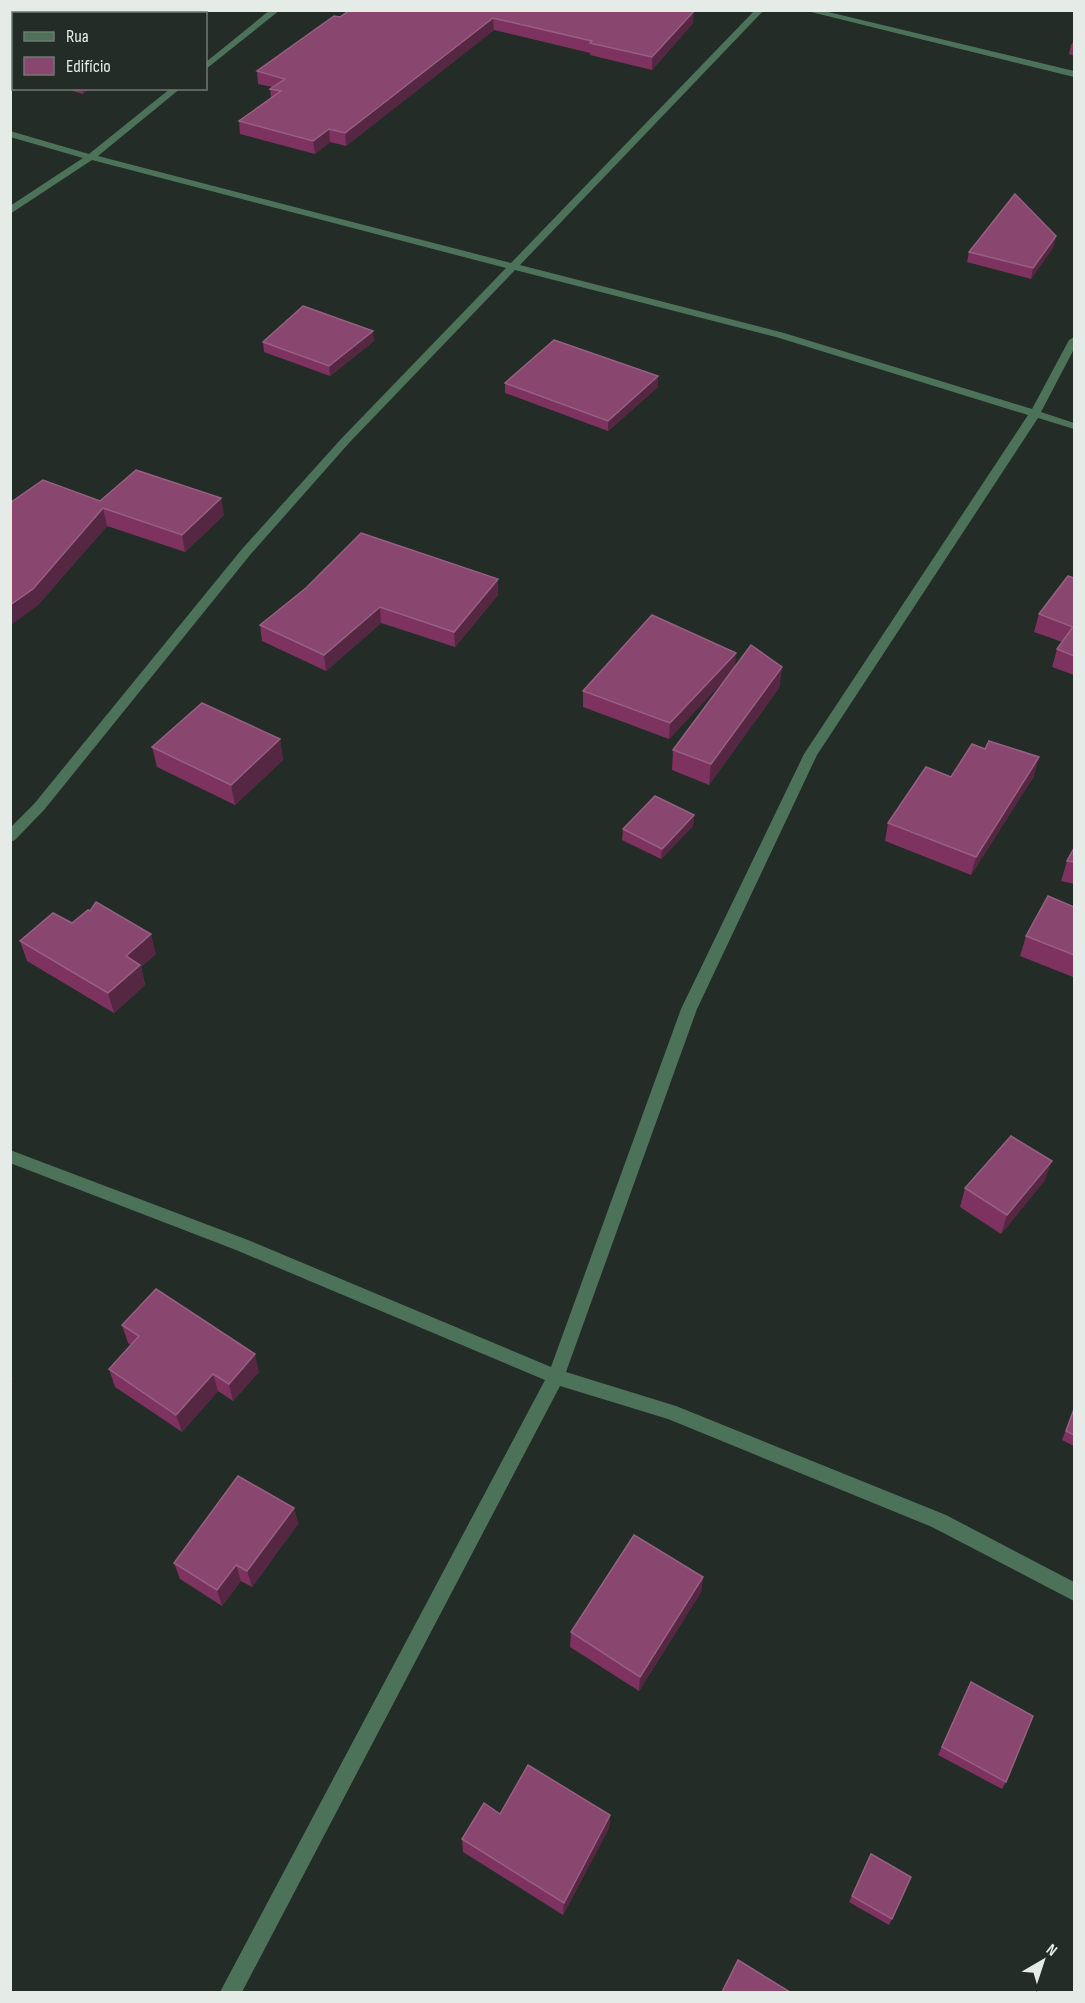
<svg xmlns="http://www.w3.org/2000/svg" width="1085" height="2003" viewBox="0 0 1085 2003" font-family="'Sofia Sans Condensed',sans-serif">
<style>
.lines{fill:none;stroke-linecap:round;stroke-linejoin:round}
.minor{fill:#4d725a;fill-rule:evenodd}
.wall{fill:#7e3260}
.shaded-wall{fill:#552743}
.building{fill:#89466f;stroke:#976082;stroke-width:1.5}
</style>
<rect width="100%" height="100%" fill="#232c26"/>
<g class="lines">
<g class="minor">
<polygon points="270,10 280,10 206,69 206,62"/>
<polygon points="755,10 764,10 520,265 784,333 1032,409 1069,340 1074,337 1074,349 1041,412 1074,423 1074,429 1038,418 817,755 697,1009 566,1372 676,1406 946,1515 1074,1582 1074,1601 932,1527 668,1419 560,1386 242,1992 220,1992 545,1380 236,1250 10,1163 10,1150 248,1240 551,1367 681,1009 804,754 1028,415 776,337 515,270 349,443 250,555 44,810 15,840 10,842 10,828 34,804 242,549 341,439 506,268 92,160 10,214 10,206 83,158 10,137 10,131 89,154 171,88 181,88 98,156 511,263"/>
<polygon points="803,10 820,10 1074,71 1074,77"/>
</g>
</g>
<g class="wall">
<polygon points="10,10 173,10 173,14 14,14 14,75 10,74"/>
<polygon points="350,10 693,23 652,70 590,55 590,53 494,30 346,146 330,142 315,154 240,134 239,121 271,98 270,89 272,87 258,84 257,71"/>
<polygon points="1074,41 1074,56 1069,54 1071,45"/>
<polygon points="63,88 90,88 83,94"/>
<polygon points="1054,246 1031,279 967,262 969,252"/>
<polygon points="374,341 330,376 264,352 263,342"/>
<polygon points="505,383 658,387 608,431 505,393"/>
<polygon points="100,501 224,515 185,552 107,526 37,606"/>
<polygon points="1074,578 1074,675 1052,667 1057,649 1062,642 1034,632 1039,614"/>
<polygon points="498,579 498,595 455,647 381,623 326,671 262,641 260,625"/>
<polygon points="735,667 782,667 779,688 709,785 672,770 673,750 727,677 669,739 583,707 583,691"/>
<polygon points="280,739 283,760 235,805 157,767 152,747"/>
<polygon points="985,749 1034,776 971,875 885,841 888,823 951,777"/>
<polygon points="694,815 693,826 661,859 622,840 623,829"/>
<polygon points="1074,848 1074,884 1061,881 1067,861"/>
<polygon points="1074,907 1074,973 1073,977 1020,956 1026,936"/>
<polygon points="72,923 156,954 141,967 145,985 114,1013 27,961 20,941"/>
<polygon points="1045,1180 1001,1234 960,1207 965,1188"/>
<polygon points="122,1325 259,1372 233,1401 218,1391 182,1432 115,1387 109,1369 131,1345 128,1343"/>
<polygon points="1074,1408 1074,1446 1062,1440"/>
<polygon points="294,1508 298,1524 252,1587 241,1581 222,1606 180,1579 174,1563"/>
<polygon points="703,1577 701,1592 639,1691 570,1647 571,1632"/>
<polygon points="971,1682 1006,1782 1002,1789 938,1755"/>
<polygon points="500,1814 610,1815 609,1828 563,1915 463,1852 462,1839"/>
<polygon points="871,1854 892,1919 889,1925 849,1902"/>
</g>
<g class="shaded-wall">
<polygon points="694,11 693,23 652,70 652,57"/>
<polygon points="493,18 494,30 346,146 345,133"/>
<polygon points="82,88 90,88 83,94"/>
<polygon points="329,129 330,142 315,154 313,141"/>
<polygon points="1056,236 1054,246 1031,279 1033,268"/>
<polygon points="373,331 374,341 330,376 329,366"/>
<polygon points="658,376 658,387 608,431 608,421"/>
<polygon points="221,498 224,515 185,552 182,535"/>
<polygon points="103,508 107,526 37,606 10,626 10,605"/>
<polygon points="498,579 498,595 455,647 454,632"/>
<polygon points="380,607 381,623 326,671 324,655"/>
<polygon points="736,653 735,669 669,739 670,723"/>
<polygon points="782,667 779,688 709,785 711,764"/>
<polygon points="280,739 283,760 235,805 231,785"/>
<polygon points="1039,757 1034,776 971,875 976,857"/>
<polygon points="694,815 693,826 661,859 662,849"/>
<polygon points="151,934 156,954 141,967 145,985 114,1013 108,993 126,956"/>
<polygon points="1052,1161 1045,1180 1001,1234 1007,1215"/>
<polygon points="255,1354 259,1372 233,1401 229,1384"/>
<polygon points="10,1373 13,1379 10,1382"/>
<polygon points="213,1374 218,1391 182,1432 176,1415"/>
<polygon points="294,1508 298,1524 252,1587 247,1571"/>
<polygon points="236,1565 241,1581 222,1606 217,1590"/>
<polygon points="703,1577 701,1592 639,1691 640,1677"/>
<polygon points="610,1815 609,1828 563,1915 564,1903"/>
</g>
<g class="building">
<polygon points="10,10 172,10 167,14 14,14 14,66 10,65"/>
<polygon points="350,10 693,10 694,11 652,57 590,43 592,41 493,18 345,133 329,129 313,141 239,121 281,91 270,89 285,79 257,71 334,16 340,17"/>
<polygon points="1015,194 1056,236 1033,268 969,252"/>
<polygon points="303,306 373,331 329,366 263,342"/>
<polygon points="554,340 658,376 608,421 505,383"/>
<polygon points="136,470 221,498 182,535 103,508 33,589 10,605 10,503 43,480 100,501"/>
<polygon points="361,533 498,579 454,632 380,607 324,655 260,625 306,588"/>
<polygon points="1068,576 1074,578 1074,656 1057,649 1073,627 1039,614"/>
<polygon points="652,615 736,653 670,723 583,691"/>
<polygon points="751,645 782,667 711,764 673,750"/>
<polygon points="202,703 280,739 231,785 152,747"/>
<polygon points="989,741 1039,757 976,857 888,823 926,767 951,777 972,744 985,749"/>
<polygon points="655,796 694,815 662,849 623,829"/>
<polygon points="1074,848 1074,862 1067,861"/>
<polygon points="1048,896 1074,907 1074,955 1026,936"/>
<polygon points="96,902 151,934 126,956 140,965 108,993 20,941 53,913 72,923 88,910 90,911"/>
<polygon points="1011,1136 1052,1161 1007,1215 965,1188"/>
<polygon points="156,1289 255,1354 229,1384 213,1374 176,1415 109,1369 139,1336 122,1325"/>
<polygon points="1074,1409 1074,1435 1066,1431"/>
<polygon points="238,1476 294,1508 247,1571 236,1565 217,1590 174,1563"/>
<polygon points="634,1535 703,1577 640,1677 571,1632"/>
<polygon points="971,1682 1033,1716 1006,1782 942,1747"/>
<polygon points="528,1765 610,1815 564,1903 462,1839 484,1803 500,1814"/>
<polygon points="871,1854 911,1877 892,1919 852,1896"/>
<polygon points="738,1960 790,1992 722,1992"/>
</g>
<rect width="1085" height="2003" fill="none" stroke="#e5ebe7" stroke-width="24"/>
<rect x="12" y="12" width="195" height="78" fill="#232c26" stroke="#717873" stroke-width="1.5"/>
<rect x="24" y="32" width="30" height="9" fill="#4d725a" stroke="#717873" stroke-width="1.5"/>
<text x="66" y="42" font-size="18" fill="#e5ebe7">Rua</text>
<rect x="24" y="57" width="30" height="18" fill="#89466f" stroke="#717873" stroke-width="1.5"/>
<text x="66" y="72" font-size="18" fill="#e5ebe7">Edifício</text>
<g transform="translate(1043 1961) rotate(39)" stroke="#232c26" stroke-width="4.5" paint-order="stroke">
<path d="M0-4.5L10 22L0 15L-10 22Z" fill="#e5ebe7"/>
<text y="-9" font-size="16" font-weight="bold" text-anchor="middle" fill="#e5ebe7">N</text>
</g>
</svg>
